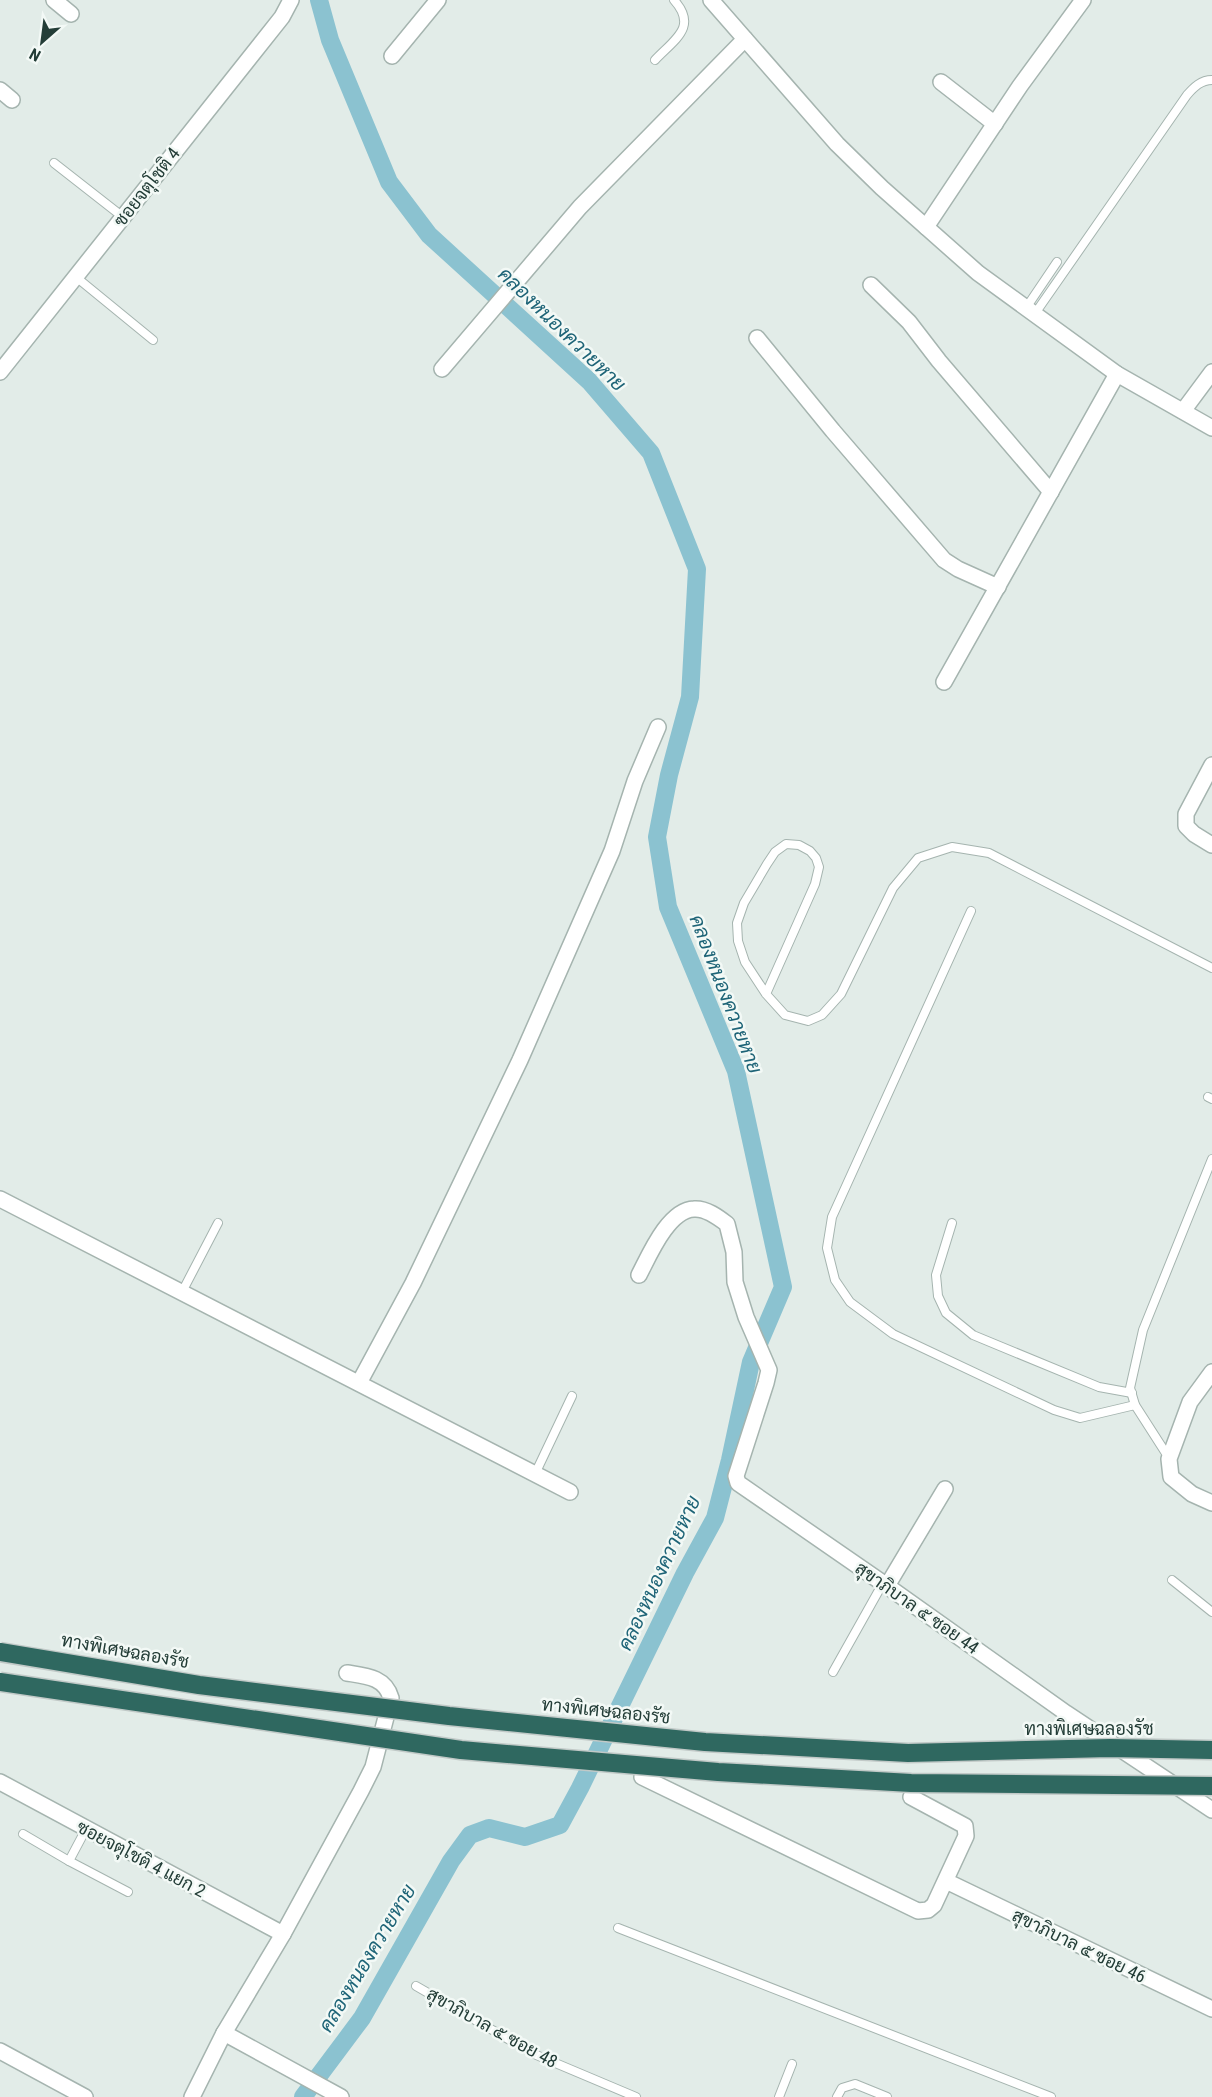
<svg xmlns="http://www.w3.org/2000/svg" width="1212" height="2097" viewBox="0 0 1212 2097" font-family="'Roboto Condensed',Sarabun,sans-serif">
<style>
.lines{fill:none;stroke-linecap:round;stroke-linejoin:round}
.canal{stroke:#8bc2d0;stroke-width:18}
.lane-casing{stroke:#a5b4af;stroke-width:10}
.street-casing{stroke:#a5b4af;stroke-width:18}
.lane{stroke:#fff;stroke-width:8}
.street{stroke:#fff;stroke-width:15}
.highway-bridge-casing{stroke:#c1c9c7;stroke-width:21;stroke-linecap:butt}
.highway-bridge{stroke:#2f6860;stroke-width:18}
.labels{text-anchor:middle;stroke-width:5;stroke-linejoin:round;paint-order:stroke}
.street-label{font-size:18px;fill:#233d37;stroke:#f3f9f6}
.water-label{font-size:20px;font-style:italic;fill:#1e6477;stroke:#f3f9f6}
</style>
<rect width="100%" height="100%" fill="#e2ece8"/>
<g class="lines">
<polyline class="canal" points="303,2097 362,2018 451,1861 470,1835 489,1828 525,1837 560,1825 580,1788 685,1573 715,1518 730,1460 751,1362 783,1287 736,1071 668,907 657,837 669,775 690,697 697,569 651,453 589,381 429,235 389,182 330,40 319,0"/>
<g class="lane-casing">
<g id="lane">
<path d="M 655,60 C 675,39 698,27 674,0"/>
<polyline points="54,163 123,217"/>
<polyline points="76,277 153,340"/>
<polyline points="1026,308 1057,262"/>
<path d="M 1034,315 L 1187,95 C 1194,87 1201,80 1212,80"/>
<polyline points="971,911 832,1217 827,1248 835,1280 850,1302 893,1334 1054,1410 1080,1418 1135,1405"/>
<polyline points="766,994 815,884 819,867 816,858 810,851 799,845 786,844 775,852 767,864 744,903 737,923 738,941 745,962 766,994 785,1015 808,1021 822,1015 841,994 893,888 918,858 952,847 989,853 1212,968"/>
<polyline points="1208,1097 1212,1099"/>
<polyline points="952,1223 936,1275 938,1296 946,1313 973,1335 1099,1387 1132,1393"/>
<polyline points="182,1292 218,1223"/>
<polyline points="1169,1458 1135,1405 1130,1388 1143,1330 1212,1159"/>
<polyline points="535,1474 572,1396"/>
<polyline points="1172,1580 1212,1612"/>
<polyline points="833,1672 883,1583"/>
<polyline points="86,1829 69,1861 128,1892"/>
<polyline points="23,1834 69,1861"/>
<polyline points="618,1928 1051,2097"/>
<polyline points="416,1986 534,2054 636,2097"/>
<polyline points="779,2097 792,2064"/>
<polyline points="837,2097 842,2088 855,2084 887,2097"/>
</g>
</g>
<g class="street-casing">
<g id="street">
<polyline points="54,0 71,14"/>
<polyline points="711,0 837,144 882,188 978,273 1117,374 1212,428"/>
<polyline points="392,56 438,0"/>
<polyline points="941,82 995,124"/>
<polyline points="0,90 12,100"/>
<polyline points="926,227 1020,86 1083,0"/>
<polyline points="871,285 909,322 939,361 1051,492"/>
<polyline points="757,338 833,431 944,560 958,569 998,587"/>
<polyline points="442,369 580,207 745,39"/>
<polyline points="0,372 282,17 291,0"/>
<polyline points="1183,411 1212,372"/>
<polyline points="944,682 1117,374"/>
<polyline points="1212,765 1186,814 1186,826 1194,834 1212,845"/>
<polyline points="0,1199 570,1492"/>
<path d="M 639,1275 C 649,1256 668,1210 694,1209 C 706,1208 718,1217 727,1224 L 734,1252 L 735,1282 L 746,1317 L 769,1370 L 766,1383 L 736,1476 L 738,1483 L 887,1586 L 1066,1713 L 1212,1810"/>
<polyline points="1212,1372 1190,1402 1169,1459 1171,1477 1192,1494 1212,1503"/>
<polyline points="359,1383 413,1283 520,1060 612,851 635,781 658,727"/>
<polyline points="887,1586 945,1489"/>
<polyline points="642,1777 918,1911 928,1910 934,1905 966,1836 965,1826 911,1797"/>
<polyline points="0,1782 283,1934"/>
<polyline points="946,1881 1212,2009"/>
<polyline points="224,2033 341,2097"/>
<polyline points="0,2051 85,2097"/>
<path d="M 192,2097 L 224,2033 L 283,1934 L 361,1791 L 373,1767 L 391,1698 C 385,1677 366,1676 347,1673"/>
</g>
</g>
<use href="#lane" class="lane"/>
<use href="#street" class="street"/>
<g class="highway-bridge-casing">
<g id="highway-bridge">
<polyline points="0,1652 199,1685 449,1716 705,1742 908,1753 1110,1748 1212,1750"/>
<polyline points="0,1682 461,1750 718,1772 911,1783 1212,1786"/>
</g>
</g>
<use href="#highway-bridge" class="highway-bridge"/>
</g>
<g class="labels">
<g class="street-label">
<text transform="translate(147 187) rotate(-52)" y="6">ซอยจตุโชติ 4</text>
<text transform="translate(917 1608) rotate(35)" y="6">สุขาภิบาล ๕ ซอย 44</text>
<text transform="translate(125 1651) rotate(10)" y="6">ทางพิเศษฉลองรัช</text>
<text transform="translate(606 1711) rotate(6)" y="6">ทางพิเศษฉลองรัช</text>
<text x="1089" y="1735">ทางพิเศษฉลองรัช</text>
<text transform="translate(141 1859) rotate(28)" y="6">ซอยจตุโชติ 4 แยก 2</text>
<text transform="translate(1079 1946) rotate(26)" y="6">สุขาภิบาล ๕ ซอย 46</text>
<text transform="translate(492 2028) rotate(29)" y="6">สุขาภิบาล ๕ ซอย 48</text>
</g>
<g class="water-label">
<text transform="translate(562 329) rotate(44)" y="7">คลองหนองควายหาย</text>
<text transform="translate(726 994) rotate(69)" y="7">คลองหนองควายหาย</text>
<text transform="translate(659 1573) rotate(-65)" y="7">คลองหนองควายหาย</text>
<text transform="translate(367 1958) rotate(-59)" y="7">คลองหนองควายหาย</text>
</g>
</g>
<g transform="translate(42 42) rotate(208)" stroke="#f3f9f6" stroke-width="4.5" paint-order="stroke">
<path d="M0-4.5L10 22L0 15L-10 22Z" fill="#233d37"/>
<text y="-9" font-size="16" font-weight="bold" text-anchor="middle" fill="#233d37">N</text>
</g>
</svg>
